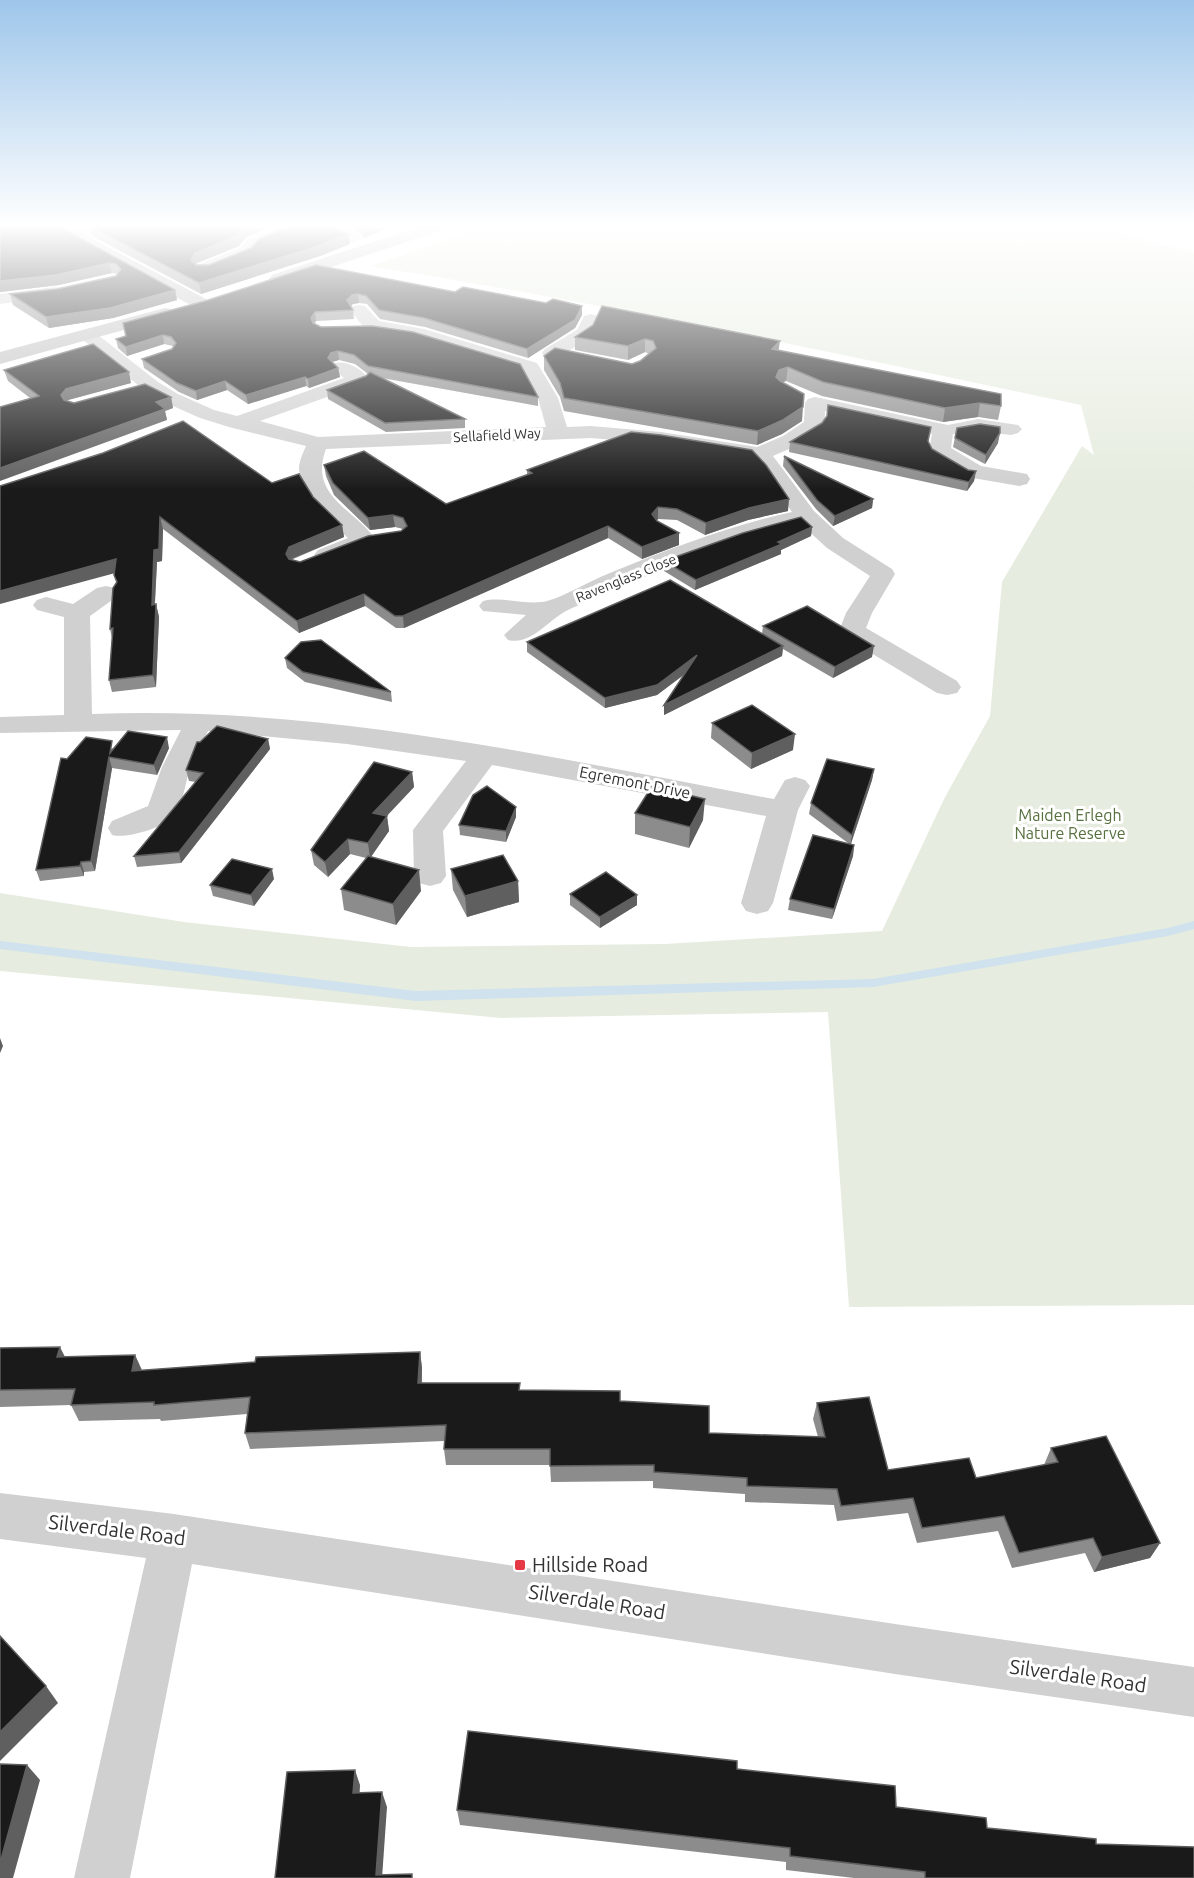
<svg xmlns="http://www.w3.org/2000/svg" width="1194" height="1878" viewBox="0 0 1194 1878" font-family="Ubuntu,sans-serif">
<style>
.green{fill:#e6ecdf}
.lines{fill:none;stroke-linecap:round;stroke-linejoin:round}
.stream{fill:#cfe2ee;fill-rule:evenodd}
.street{fill:#d0d0d0;fill-rule:evenodd}
.secondary{fill:#bdbdbd;fill-rule:evenodd}
.wall{fill:#8c8c8c}
.shaded-wall{fill:#5f5f5f}
.building{fill:#1a1a1a;stroke:#5f5f5f;stroke-width:1.5}
.poi-dot{fill:#e63946;stroke:#fff;stroke-width:2}
.labels{text-anchor:middle;stroke-width:6;stroke-linejoin:round;paint-order:stroke}
.far-street-label{font-size:14px;fill:#333;stroke:#fff}
.street-label{font-size:16px;fill:#333;stroke:#fff}
.park-label{font-size:16px;fill:#56703f;stroke:#fff}
.near-street-label{font-size:20px;fill:#333;stroke:#fff}
.near-poi-label{font-size:20px;fill:#333;stroke:#fff;text-anchor:start}
</style>
<rect width="100%" height="100%" fill="#fff"/>
<path class="green" d="M 484,227 L 1098,227 L 1194,253 L 1194,1305 L 849,1307 L 828,1012 L 501,1018 L 0,971 L 0,893 L 184,922 L 411,947 L 665,944 L 882,931 L 944,799 L 990,716 L 1002,582 L 1082,446 L 1094,455 L 1081,405 C 845,355 609,304 370,266 Z"/>
<g class="lines">
<polygon class="stream" points="1194,921 1194,929 1168,936 873,987 416,1001 0,949 0,941 416,991 873,979 1168,928"/>
<g class="street">
<polygon points="78,227 109,227 107,230 70,239 62,234 64,231"/>
<polygon points="279,227 303,227 301,230 259,247 252,256 214,271 202,271 199,267 202,263 240,248 247,239"/>
<path d="M 303,227 C 322,227 349,222 362,238 L 354,243 L 329,233 L 305,230 Z"/>
<polygon points="55,287 61,288 64,292 61,296 0,304 0,294"/>
<path d="M 359,305 L 365,306 L 379,321 L 424,329 L 537,363 L 558,398 L 567,427 L 591,426 L 661,432 L 757,447 L 783,436 L 804,422 L 805,403 L 808,399 L 815,397 L 948,425 L 978,419 L 1018,425 L 1022,429 L 1018,433 L 1011,435 L 978,431 L 953,434 L 951,448 L 981,466 L 1027,474 L 1030,479 L 1027,484 L 1019,486 L 967,477 L 932,456 L 929,451 L 932,434 L 825,411 C 825,415 825,422 823,426 C 816,439 787,450 773,456 L 814,511 L 843,538 L 892,569 L 895,574 L 872,613 L 866,628 L 957,681 L 961,687 L 957,693 L 947,695 L 937,693 L 843,636 L 839,631 L 846,613 L 870,576 L 827,548 L 801,524 C 721,542 645,576 570,609 C 549,618 532,646 508,640 L 504,635 L 526,615 L 483,611 L 479,606 L 483,601 C 504,596 527,606 547,601 C 568,595 589,581 610,573 C 669,549 729,526 792,512 L 767,475 L 752,459 L 661,444 L 591,438 L 326,449 C 308,496 355,509 376,540 L 372,545 L 334,560 L 326,562 L 318,560 L 314,555 L 318,550 L 348,538 C 329,521 300,496 299,469 C 299,461 303,453 306,446 L 229,427 L 200,418 L 164,402 L 144,390 L 77,335 L 79,331 L 93,331 L 158,382 L 178,394 L 214,410 L 237,416 L 344,378 L 331,367 L 334,363 C 347,360 362,369 369,379 L 366,383 L 260,421 L 318,437 L 546,427 L 538,398 L 522,371 L 414,338 L 366,330 L 350,310 L 353,306 Z"/>
<polygon points="591,314 598,316 600,320 591,337 559,357 545,357 542,353 545,349 577,330 584,316"/>
<path d="M 106,586 L 115,588 L 118,593 L 115,598 L 90,616 L 92,714 C 321,705 549,757 774,799 L 785,780 L 795,777 L 805,780 L 810,786 L 798,810 L 773,903 L 768,911 L 757,914 L 746,911 L 741,903 L 766,816 L 492,765 L 443,831 L 446,876 L 441,883 L 430,886 L 419,883 L 414,876 L 413,830 L 466,761 L 347,744 L 208,731 C 202,743 195,756 190,769 C 185,783 183,806 173,817 C 163,828 126,839 112,835 L 108,828 L 112,821 L 148,806 L 162,767 L 181,730 L 0,733 L 0,717 L 64,715 L 64,617 L 37,610 L 33,605 L 37,600 L 46,597 L 73,604 L 97,588 Z"/>
<polygon points="0,1493 174,1514 895,1624 1194,1667 1194,1717 895,1674 192,1564 130,1878 74,1878 146,1558 0,1539"/>
</g>
<g class="secondary">
<polygon points="49,227 70,227 206,299 209,303 206,307 194,307"/>
<polygon points="419,227 444,227 442,230 284,283 272,283 269,279 272,275"/>
<polygon points="165,308 171,309 174,313 171,317 0,364 0,352"/>
</g>
</g>
<g class="wall">
<polygon points="0,227 60,227 175,290 177,300 113,318 49,328 13,305 10,294 57,289 116,276 118,274 112,273 59,285 0,292"/>
<polygon points="90,227 272,227 246,237 239,246 197,263 196,265 209,265 350,244 320,256 201,294 92,236"/>
<polygon points="348,227 391,227 364,238 358,231"/>
<polygon points="316,265 455,292 582,315 575,328 528,358 425,327 380,319 367,304 359,303 353,304 350,306 353,310 354,319 316,321 314,324 538,397 538,406 382,378 465,419 465,428 386,432 328,399 327,390 366,376 368,374 355,364 339,360 332,362 338,368 340,377 309,388 306,386 248,404 227,390 197,400 179,392 144,368 142,359 172,349 173,347 173,346 164,344 127,356 118,348 116,339 126,336 205,301"/>
<polygon points="593,325 779,350 1001,406 998,420 978,417 943,422 822,396 786,381 782,382 802,421 782,434 757,445 564,411 560,397 544,370 544,356 632,364 640,361 649,354 645,352 628,360 575,350 575,337"/>
<polygon points="4,370 131,383 68,400 67,401 74,403 171,397 173,408 165,411 167,420 30,398 8,381"/>
<polygon points="827,416 928,441 932,449 968,470 976,471 974,481 967,491 789,452 790,442 822,423"/>
<polygon points="957,428 998,443 985,464 953,447"/>
<polygon points="784,456 873,499 872,508 833,526 816,509 783,466"/>
<polygon points="324,465 446,504 527,475 527,470 788,511 748,520 705,535 677,520 658,519 657,521 679,533 679,545 642,559 608,538 404,628 396,628 365,606 299,633 163,529 162,561 157,562 155,604 156,604 159,617 156,687 112,692 109,680 112,638 110,629 116,583 115,573 0,486 272,483 313,497 342,525 344,537 291,560 300,562 401,531 403,529 395,527 370,530 334,495 326,476"/>
<polygon points="812,527 811,536 781,550 781,554 695,590 664,571 664,561"/>
<polygon points="763,626 872,657 833,678 783,649 782,656 664,715 664,705 684,675 657,695 605,708 527,652 527,642 762,634"/>
<polygon points="285,658 391,692 392,702 305,682 287,668"/>
<polygon points="712,723 793,750 751,769 711,738"/>
<polygon points="268,739 270,749 181,863 137,867 134,856 196,782 189,781 186,770 200,742"/>
<polygon points="114,748 169,748 157,775 112,768 95,871 84,872 84,876 40,881 36,870 67,759"/>
<polygon points="874,769 872,780 851,844 854,845 853,856 832,919 788,910 790,899 848,843 809,814 811,803"/>
<polygon points="412,772 414,787 387,816 389,831 371,857 421,891 396,925 344,910 341,889 366,858 350,854 328,877 314,865 311,850"/>
<polygon points="516,807 516,817 506,842 460,835 459,825"/>
<polygon points="635,813 703,820 689,848 635,834"/>
<polygon points="451,869 518,881 519,902 467,917 453,890"/>
<polygon points="274,879 254,906 213,896 210,885"/>
<polygon points="570,894 637,895 637,905 600,928 570,905"/>
<polygon points="0,1348 65,1357 135,1355 142,1370 420,1352 422,1368 422,1383 520,1390 620,1401 709,1433 818,1437 813,1419 817,1403 888,1470 976,1478 1044,1465 1051,1448 1160,1543 1150,1558 1094,1572 1085,1553 1012,1568 998,1531 917,1543 908,1513 837,1521 834,1505 745,1502 745,1494 653,1488 653,1481 551,1482 550,1465 446,1465 444,1449 444,1441 250,1449 245,1433 247,1414 161,1421 160,1419 79,1421 71,1405 0,1407"/>
<polygon points="737,1769 987,1828 1096,1844 1194,1878 854,1878 786,1870 786,1862 460,1825 457,1810"/>
</g>
<g class="shaded-wall">
<polygon points="245,227 272,227 246,237 239,246 197,263 193,270 191,260 195,253"/>
<polygon points="366,227 391,227 364,238 363,228"/>
<polygon points="349,234 350,244 320,256 201,294 199,283"/>
<polygon points="109,263 112,273 59,285 0,292 0,281"/>
<polygon points="175,290 177,300 113,318 49,328 46,317"/>
<polygon points="358,294 359,303 353,304 348,309 347,300 352,295"/>
<polygon points="582,306 582,315 575,328 528,358 527,349"/>
<polygon points="315,312 316,321 312,326 311,318"/>
<polygon points="163,335 164,344 127,356 126,347"/>
<polygon points="645,339 645,352 628,360 628,346"/>
<polygon points="780,341 778,354 772,349"/>
<polygon points="338,351 339,360 332,362 329,367 328,358 331,353"/>
<polygon points="788,367 786,381 778,384 776,377 779,370"/>
<polygon points="338,368 340,377 309,388 308,379"/>
<polygon points="129,372 131,383 68,400 64,406 61,395 66,389"/>
<polygon points="305,377 306,386 248,404 246,395"/>
<polygon points="225,381 227,390 197,400 196,391"/>
<polygon points="171,397 173,408 165,411 167,420 0,481 0,468 156,402"/>
<polygon points="980,403 978,417 943,422 945,408"/>
<polygon points="803,407 802,421 782,434 757,445 758,431"/>
<polygon points="1000,433 998,443 985,464 986,455"/>
<polygon points="976,471 974,481 967,491 969,482"/>
<polygon points="789,499 788,511 748,520 705,535 706,523 749,508"/>
<polygon points="873,499 872,508 833,526 835,516"/>
<polygon points="658,507 658,519 652,526 652,514"/>
<polygon points="393,515 395,527 370,530 368,518"/>
<polygon points="160,517 163,529 162,561 157,562 154,617 152,605 154,550"/>
<polygon points="342,525 344,537 291,559 288,566 286,554 289,547"/>
<polygon points="608,526 608,538 404,628 403,616"/>
<polygon points="812,527 811,536 781,550 781,554 695,590 696,580"/>
<polygon points="679,533 679,545 642,559 642,547"/>
<polygon points="116,559 119,572 0,604 0,591"/>
<polygon points="364,594 365,606 299,633 297,621"/>
<polygon points="156,604 159,617 156,687 153,675"/>
<polygon points="783,646 782,656 664,715 664,705"/>
<polygon points="874,646 872,657 833,678 835,667"/>
<polygon points="697,655 696,665 657,695 605,708 605,698"/>
<polygon points="795,734 793,750 751,769 752,753"/>
<polygon points="167,737 169,748 157,775 154,765"/>
<polygon points="268,739 270,749 181,863 179,852"/>
<polygon points="109,757 112,768 95,871 91,861"/>
<polygon points="874,769 872,780 850,846 852,835"/>
<polygon points="412,772 414,787 375,828 373,813"/>
<polygon points="705,799 703,820 689,848 690,827"/>
<polygon points="516,807 516,817 506,842 506,831"/>
<polygon points="387,816 389,831 370,858 368,843"/>
<polygon points="348,839 350,854 328,877 325,862"/>
<polygon points="854,845 853,856 832,919 834,909"/>
<polygon points="81,862 84,872 84,876 80,866"/>
<polygon points="272,869 274,879 254,906 251,895"/>
<polygon points="419,870 421,891 396,925 393,904"/>
<polygon points="518,881 519,902 467,917 465,896"/>
<polygon points="637,895 637,905 600,928 600,917"/>
<polygon points="0,1038 3,1046 0,1053"/>
<polygon points="60,1347 68,1363 57,1357"/>
<polygon points="420,1352 422,1368 421,1399 418,1383"/>
<polygon points="135,1355 142,1371 132,1371"/>
<polygon points="1160,1543 1150,1558 1094,1572 1102,1557"/>
<polygon points="46,1686 58,1703 0,1761 0,1732"/>
<polygon points="27,1765 40,1780 13,1878 0,1878 0,1863"/>
<polygon points="355,1770 360,1785 359,1807 353,1793"/>
<polygon points="382,1792 387,1807 382,1878 376,1875"/>
</g>
<g class="building">
<polygon points="0,227 60,227 175,290 110,308 46,317 10,294 57,289 116,276 121,269 116,264 109,263 56,275 0,281"/>
<polygon points="91,227 245,227 237,236 195,253 191,260 196,265 209,265 251,248 259,239 288,227 331,227 349,234 318,246 199,283"/>
<polygon points="316,265 455,292 463,287 546,303 553,299 582,306 575,320 527,349 424,318 379,310 366,296 358,294 352,295 347,300 353,310 315,312 311,318 313,323 321,327 372,326 413,332 520,364 538,397 368,366 354,355 338,351 331,353 328,358 338,368 308,379 305,377 246,395 225,381 196,391 177,383 142,359 172,349 176,343 171,337 163,335 126,347 116,339 126,336 123,323 205,301"/>
<polygon points="602,306 780,341 772,349 1001,394 1001,406 980,403 945,408 823,382 788,367 779,370 776,377 780,381 804,394 803,407 783,420 758,431 564,398 560,383 544,356 555,348 632,364 640,361 656,348 653,341 645,339 628,346 575,337 593,325"/>
<polygon points="93,344 129,372 66,389 61,395 64,400 74,403 145,384 171,397 156,402 165,409 0,468 0,407 39,396 4,370"/>
<polygon points="370,372 465,419 385,423 327,390 366,376"/>
<polygon points="828,405 931,427 928,441 932,449 968,470 976,471 969,482 790,442 822,423 827,416"/>
<polygon points="183,421 272,483 299,474 313,497 342,525 289,547 286,554 289,559 300,562 368,536 401,531 407,526 403,518 393,515 368,518 333,483 324,465 364,451 446,504 532,473 527,470 631,432 661,435 752,450 766,465 789,499 749,508 706,523 677,509 658,507 652,514 657,521 679,533 642,547 608,526 403,616 395,616 364,594 297,621 160,517 159,549 154,550 152,605 156,604 153,675 109,680 113,628 110,629 113,588 117,582 114,575 116,559 0,591 0,486 103,453"/>
<polygon points="980,424 1000,427 1000,433 986,455 955,438 957,428"/>
<polygon points="784,456 873,499 835,516 817,500"/>
<polygon points="801,517 812,527 778,542 782,544 696,580 664,561 743,533"/>
<polygon points="670,580 783,646 664,705 697,655 657,685 605,698 527,642"/>
<polygon points="807,606 874,646 835,667 763,626"/>
<polygon points="321,640 391,692 303,672 285,658 301,642"/>
<polygon points="752,705 795,734 752,753 712,723"/>
<polygon points="217,726 268,739 179,852 134,856 203,773 186,770 188,765 197,742 200,742"/>
<polygon points="128,731 167,737 154,765 109,757 91,861 81,862 80,866 36,870 61,758 67,759 86,737 112,741 110,753"/>
<polygon points="827,759 874,769 852,835 811,803"/>
<polygon points="374,762 412,772 373,813 387,816 368,843 348,839 325,862 311,850"/>
<polygon points="487,786 516,807 506,831 459,825 473,795"/>
<polygon points="652,786 705,799 690,827 635,813"/>
<polygon points="813,835 854,845 834,909 790,899"/>
<polygon points="503,855 518,881 465,896 451,869"/>
<polygon points="368,856 419,870 393,904 341,889"/>
<polygon points="232,859 272,869 251,895 210,885"/>
<polygon points="606,872 637,895 600,917 570,894"/>
<polygon points="60,1347 57,1357 135,1355 132,1371 255,1362 256,1357 420,1352 418,1383 520,1383 519,1390 620,1391 620,1401 709,1406 709,1433 825,1437 817,1403 869,1397 888,1470 969,1458 976,1478 1058,1462 1051,1448 1106,1436 1160,1543 1102,1557 1093,1538 1019,1553 1004,1516 922,1528 913,1498 841,1506 837,1489 747,1486 747,1478 654,1472 654,1465 550,1466 550,1449 444,1449 446,1425 245,1433 250,1397 154,1405 154,1402 71,1405 75,1389 0,1390 0,1348"/>
<polygon points="0,1636 46,1686 0,1732"/>
<polygon points="468,1731 737,1761 737,1769 895,1786 896,1807 986,1818 987,1828 1096,1839 1096,1844 1194,1847 1194,1878 925,1878 925,1872 790,1856 790,1848 457,1810"/>
<polygon points="0,1764 27,1765 0,1863"/>
<polygon points="355,1770 353,1793 382,1792 376,1875 412,1874 412,1878 275,1878 287,1772"/>
</g>
<linearGradient id="sky" x2="0" y2="1"><stop stop-color="#9ec6ea"/><stop offset="0.46" stop-color="#fff"/><stop offset="1" stop-color="#fff" stop-opacity="0"/></linearGradient>
<rect width="1194" height="490" fill="url(#sky)"/>
<rect class="poi-dot" x="514" y="1559" width="12" height="12" rx="3"/>
<g class="labels">
<g class="far-street-label">
<text transform="translate(497 435) rotate(-3)" y="5">Sellafield Way</text>
<text transform="translate(626 578) rotate(-22)" y="5">Ravenglass Close</text>
</g>
<g class="street-label">
<text transform="translate(635 782) rotate(11)" y="6">Egremont Drive</text>
</g>
<g class="park-label">
<text x="1070" y="821">Maiden Erlegh<tspan x="1070" dy="18">Nature Reserve</tspan></text>
</g>
<g class="near-street-label">
<text transform="translate(117 1530) rotate(7)" y="7">Silverdale Road</text>
<text transform="translate(597 1602) rotate(9)" y="7">Silverdale Road</text>
<text transform="translate(1078 1676) rotate(8)" y="7">Silverdale Road</text>
</g>
<g class="near-poi-label">
<text x="532" y="1572">Hillside Road</text>
</g>
</g>
</svg>
